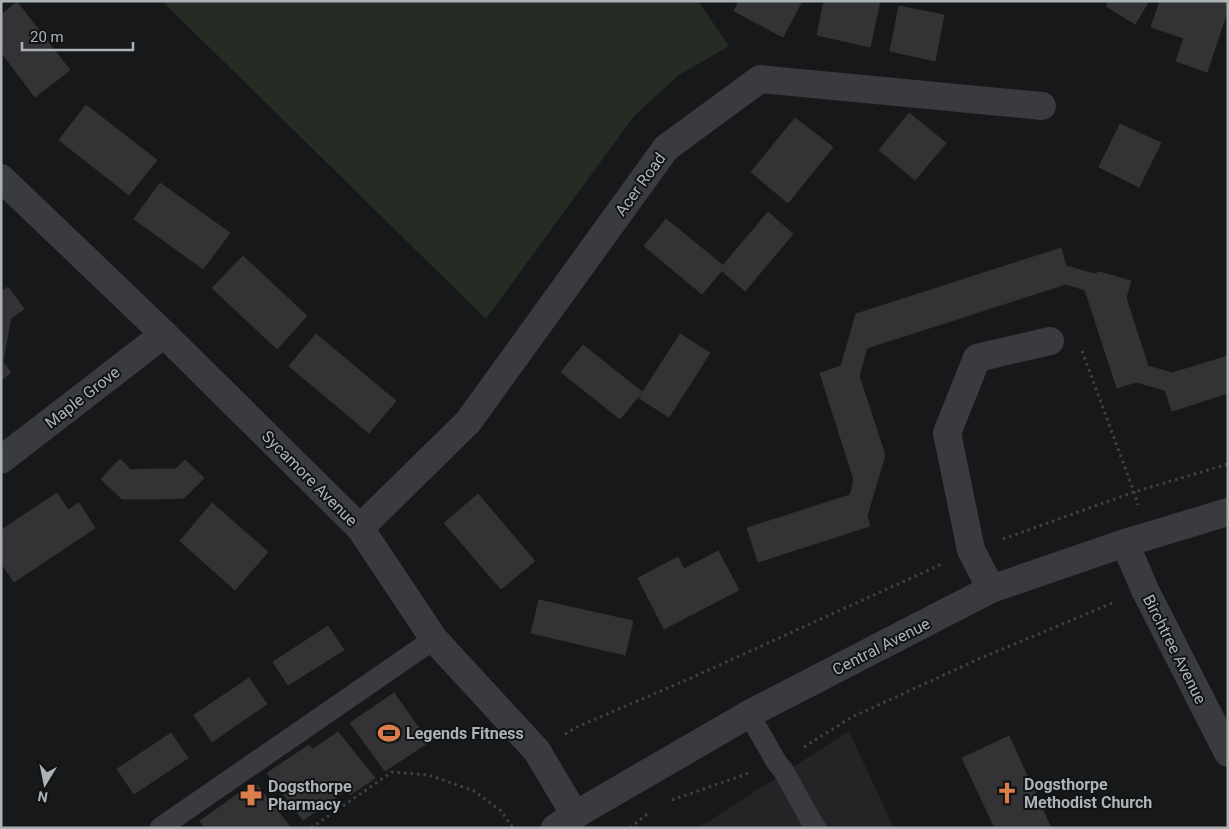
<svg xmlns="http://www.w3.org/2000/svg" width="1229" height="829" viewBox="0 0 1229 829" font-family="Roboto,sans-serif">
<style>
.built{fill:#242426}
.green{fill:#262b24}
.building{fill:#333335;stroke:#323335}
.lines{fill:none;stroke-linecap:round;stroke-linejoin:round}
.path{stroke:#3f4244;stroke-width:3;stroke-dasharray:2.5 4;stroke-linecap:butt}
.service{stroke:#393b3e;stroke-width:21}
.minor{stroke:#393b3e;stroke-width:28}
.tertiary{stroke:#393b3e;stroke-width:28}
.labels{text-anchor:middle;stroke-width:4;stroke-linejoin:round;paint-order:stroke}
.street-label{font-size:16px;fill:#abb3b7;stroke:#121314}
.poi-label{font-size:16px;font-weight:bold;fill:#abb3b7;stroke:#121314;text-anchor:start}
</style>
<rect width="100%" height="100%" fill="#171819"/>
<polygon class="built" points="849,731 894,828 698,828"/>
<polygon class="green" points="162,1 698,1 729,46 679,75 634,116 486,319"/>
<g class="building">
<polygon points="739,1 802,1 783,37 734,11"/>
<polygon points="824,1 880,1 870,47 817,35"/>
<polygon points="1109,1 1149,1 1135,24 1106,6"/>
<polygon points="1160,1 1221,1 1228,3 1228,9 1207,72 1176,61 1184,38 1151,27"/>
<polygon points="17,2 70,70 35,97 1,52 1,15"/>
<polygon points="899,6 944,15 935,61 890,51"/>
<polygon points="86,105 157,160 129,195 59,140"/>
<polygon points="909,113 946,143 915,180 879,150"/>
<polygon points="795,118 833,147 788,203 751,172"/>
<polygon points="1120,124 1161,143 1139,187 1099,167"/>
<polygon points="160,183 230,233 203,269 134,219"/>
<polygon points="768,212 793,234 745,291 720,269"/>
<polygon points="666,219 725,267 702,294 644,246"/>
<polygon points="1061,248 1066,266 1094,274 1100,272 1131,281 1126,298 1148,366 1172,373 1228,356 1228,393 1172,411 1165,390 1136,382 1117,388 1085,290 1066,284 867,348 859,376 885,455 867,516 870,526 758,562 747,528 850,495 854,480 820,373 841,366 856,314"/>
<polygon points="243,256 307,316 277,349 212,288"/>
<polygon points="8,287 24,309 11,318 7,339 1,338 1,292"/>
<polygon points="316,334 396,401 369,433 289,366"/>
<polygon points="680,334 710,353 669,417 639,398"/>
<polygon points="1,338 7,339 3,362 11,373 1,380"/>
<polygon points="583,345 642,392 620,419 561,372"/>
<polygon points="120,459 131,470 152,469 153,499 122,499 101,479"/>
<polygon points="185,460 204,478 184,498 153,499 152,469 176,469"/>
<polygon points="57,493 68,510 79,503 95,528 14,582 1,563 1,530"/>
<polygon points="478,494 535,561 501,589 444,523"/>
<polygon points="212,503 268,552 235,590 180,541"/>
<polygon points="718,551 739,590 664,629 638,578 678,557 684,569"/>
<polygon points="539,600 633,621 625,655 531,633"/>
<polygon points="328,626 344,650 288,685 273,662"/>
<polygon points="249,678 267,704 212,742 194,715"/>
<polygon points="394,693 429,742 385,771 350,723"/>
<polygon points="338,732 375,778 350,795 346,790 339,795 306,754"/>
<polygon points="171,733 188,758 134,794 117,769"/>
<polygon points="1009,736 1051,828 995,828 962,758"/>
<polygon points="309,745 313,750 306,754 339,795 303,820 267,773"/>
<polygon points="255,782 291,828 233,828 218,808"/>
<polygon points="218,808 233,828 205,828 200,821"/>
</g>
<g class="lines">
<g class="path">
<polyline points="1082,351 1134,492 1138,505"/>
<polyline points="1003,539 1134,492 1228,464"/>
<polyline points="565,734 577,727 691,678 942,564"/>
<polyline points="804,747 852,717 981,658 1115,602"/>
<polyline points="672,800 749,773"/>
<polyline points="311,828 392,772 429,775 474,791 501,811 513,828"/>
<polyline points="630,828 647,814"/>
</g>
<g class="service">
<polyline points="749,714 777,763 783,770 813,824 816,828"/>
<polyline points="160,828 434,639"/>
</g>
<g class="minor">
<polyline points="1,178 164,334 360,528 434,639 537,751 575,815"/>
<polyline points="1,460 164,334"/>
<polyline points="360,528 468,422 666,148 760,79 1042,106"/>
<polyline points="1125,543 1145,590 1228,753"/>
<polyline points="991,589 971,550 947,433 977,358 1050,341"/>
</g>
<polyline class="tertiary" points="555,828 575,815 749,714 991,589 1125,543 1228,512"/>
</g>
<defs>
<g id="stadium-bare" transform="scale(1.725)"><path d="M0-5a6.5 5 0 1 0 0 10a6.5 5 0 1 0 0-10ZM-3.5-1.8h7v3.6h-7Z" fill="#dc7e4c" stroke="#121314" stroke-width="2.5" paint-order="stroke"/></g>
<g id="church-bare" transform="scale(1.725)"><path d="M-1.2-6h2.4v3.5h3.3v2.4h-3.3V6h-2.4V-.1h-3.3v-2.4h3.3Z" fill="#dc7e4c" stroke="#121314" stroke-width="2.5" paint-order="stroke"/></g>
<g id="pharmacy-bare" transform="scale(1.725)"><path d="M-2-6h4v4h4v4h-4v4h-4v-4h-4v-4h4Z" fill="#dc7e4c" stroke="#121314" stroke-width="2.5" paint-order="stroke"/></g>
</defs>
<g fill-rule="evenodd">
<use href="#stadium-bare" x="389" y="733"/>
<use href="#church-bare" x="1007" y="793"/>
<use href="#pharmacy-bare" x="251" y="795"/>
</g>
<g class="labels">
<g class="street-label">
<text transform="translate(640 184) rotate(-54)" y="6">Acer Road</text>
<text transform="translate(82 397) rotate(-38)" y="6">Maple Grove</text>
<text transform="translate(310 478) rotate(45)" y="6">Sycamore Avenue</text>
<text transform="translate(881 646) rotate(-27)" y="6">Central Avenue</text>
<text transform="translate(1175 649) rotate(63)" y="6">Birchtree Avenue</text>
</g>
<g class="poi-label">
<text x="406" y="739">Legends Fitness</text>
<text x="1024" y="790">Dogsthorpe<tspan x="1024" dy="18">Methodist Church</tspan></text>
<text x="268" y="792">Dogsthorpe<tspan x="268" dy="18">Pharmacy</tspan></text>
</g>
</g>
<rect width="1229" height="829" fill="none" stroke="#abb3b7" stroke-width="5"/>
<g transform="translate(45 784) rotate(190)" stroke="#121314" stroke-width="4" paint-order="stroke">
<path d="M0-4L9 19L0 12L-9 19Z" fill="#abb3b7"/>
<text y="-8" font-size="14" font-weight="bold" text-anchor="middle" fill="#abb3b7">N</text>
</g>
<path d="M22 42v8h111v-8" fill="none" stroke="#abb3b7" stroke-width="2.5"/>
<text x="30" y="42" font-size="15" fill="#abb3b7" stroke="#121314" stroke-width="4" paint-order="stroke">20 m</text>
</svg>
